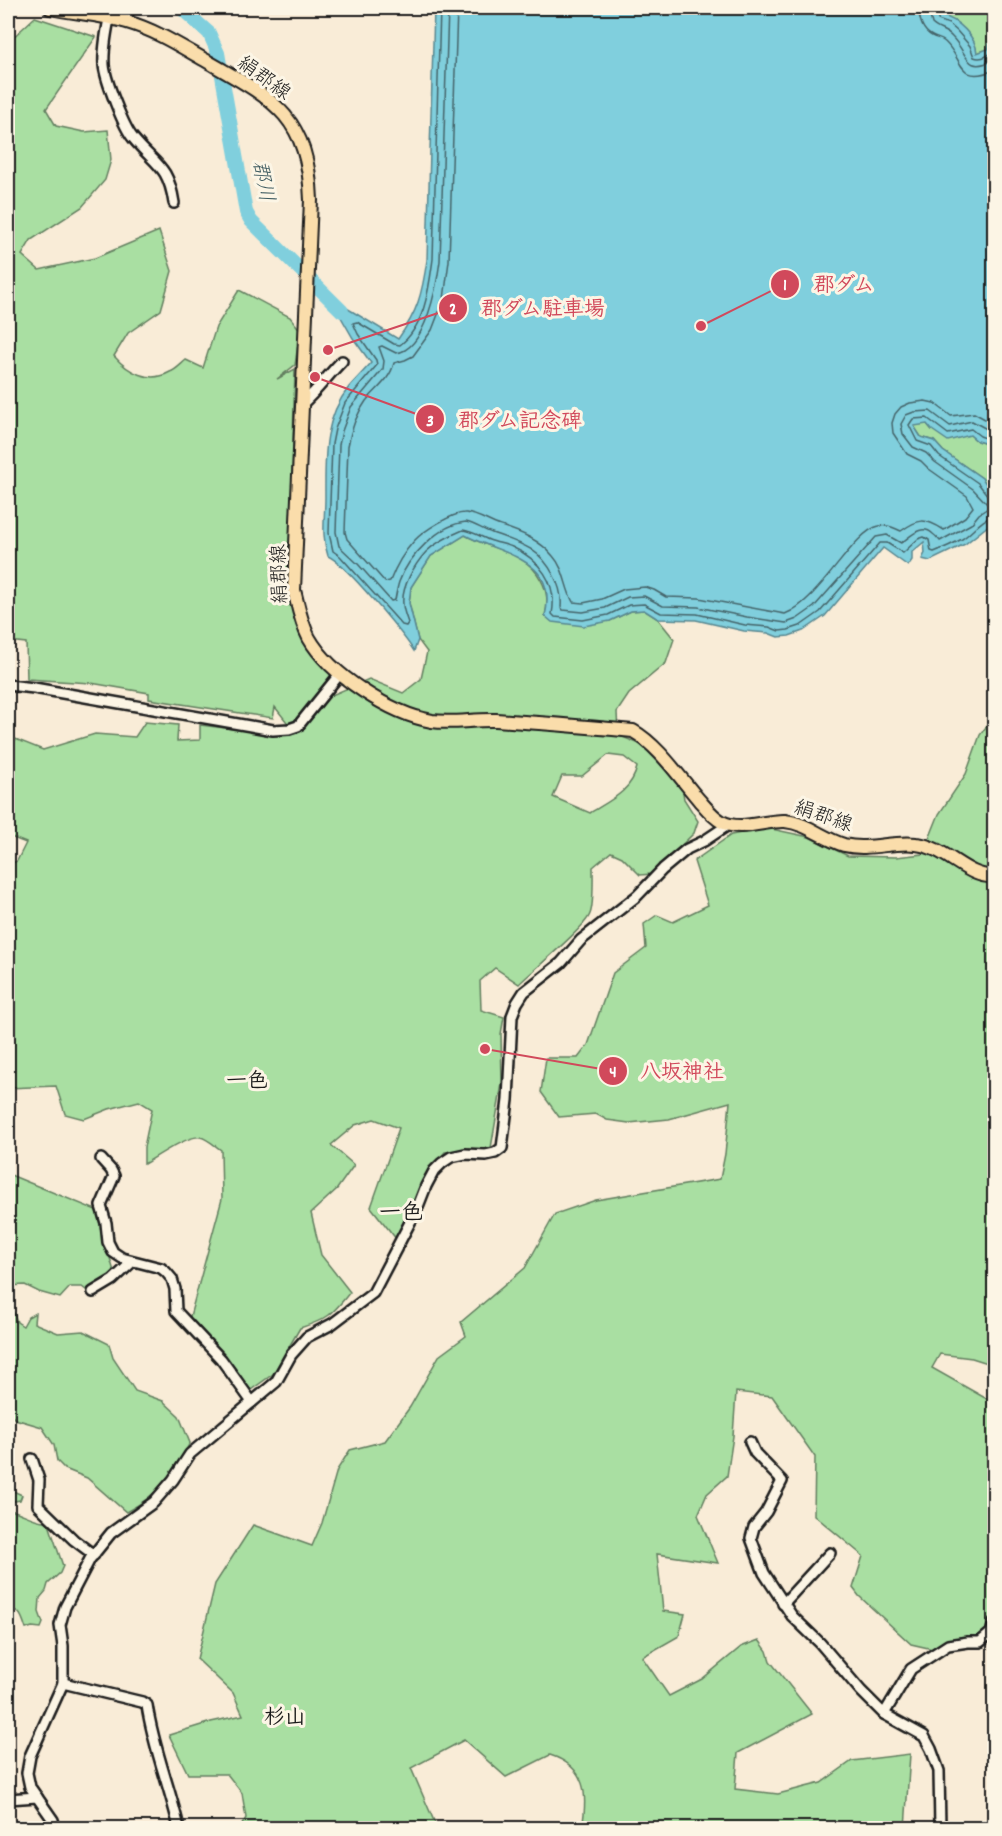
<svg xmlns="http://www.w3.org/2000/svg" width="1002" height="1836" viewBox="0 0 1002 1836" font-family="Dekko,'Klee One',sans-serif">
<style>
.green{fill:#a9dfa2;stroke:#627e5f;stroke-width:1.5;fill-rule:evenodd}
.water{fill:#80cfdd;stroke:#588790;stroke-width:1.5}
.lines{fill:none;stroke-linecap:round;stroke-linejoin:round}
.shore{stroke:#446469;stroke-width:1.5}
.river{stroke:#80cfdd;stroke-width:14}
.minor-casing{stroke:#1c1c1c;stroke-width:14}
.major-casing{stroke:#1c1c1c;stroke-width:16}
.minor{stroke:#fcf5e5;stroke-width:9}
.major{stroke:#faddab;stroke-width:12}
.labels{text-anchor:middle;stroke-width:6;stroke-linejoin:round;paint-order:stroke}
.street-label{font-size:20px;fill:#1c1c1c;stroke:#fcf5e5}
.water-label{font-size:21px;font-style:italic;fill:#3f5b60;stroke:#fcf5e5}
.neighbourhood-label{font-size:21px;font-weight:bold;fill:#1c1c1c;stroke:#fcf5e5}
.quarter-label{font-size:22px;font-weight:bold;fill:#1c1c1c;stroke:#fcf5e5}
.leader{fill:none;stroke:#d1495b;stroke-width:2}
.callout-dot{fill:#d1495b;stroke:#fcf5e5;stroke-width:2}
.mark-label{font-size:18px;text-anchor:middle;font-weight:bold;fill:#fff}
.callout-label{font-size:21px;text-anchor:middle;font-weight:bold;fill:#d1495b;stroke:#fcf5e5;stroke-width:6;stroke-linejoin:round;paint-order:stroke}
</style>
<rect width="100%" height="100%" fill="#f9ecd7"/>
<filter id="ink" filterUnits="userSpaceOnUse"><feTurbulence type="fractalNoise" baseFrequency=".0167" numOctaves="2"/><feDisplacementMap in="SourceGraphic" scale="12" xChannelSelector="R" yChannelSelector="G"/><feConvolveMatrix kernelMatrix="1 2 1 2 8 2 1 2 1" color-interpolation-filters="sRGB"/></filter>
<g filter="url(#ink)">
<g class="green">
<polygon points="941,8 994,8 994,36 991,37 988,49 977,53 942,16"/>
<path d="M 35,17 L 96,37 L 46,109 L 56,126 L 84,132 L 108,130 L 111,160 L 105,180 L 82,207 L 31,240 L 22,255 L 39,270 L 95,258 L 159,231 L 172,271 L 161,310 L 128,333 L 114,356 C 128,372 149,384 170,372 C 176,370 181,364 186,360 L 203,368 L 216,327 L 239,290 L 290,317 L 300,330 L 295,365 L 277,379 L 295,369 L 289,579 L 298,624 L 334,675 L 305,714 L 290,726 L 275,707 L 273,718 L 149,699 L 149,693 L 91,683 L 27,679 L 26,643 L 8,641 L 8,42 Z"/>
<polygon points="927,424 932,430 970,435 977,441 994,446 994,495 982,478 943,451 934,441 921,437 913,425"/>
<path d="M 465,535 C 491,550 526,551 541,580 C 548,593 548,602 545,616 L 610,621 L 631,611 L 644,610 L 658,619 L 674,639 L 666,663 L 629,694 L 617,712 L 618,735 L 642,745 L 682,786 L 684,799 L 698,821 L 694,833 L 652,874 L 640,875 L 622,857 L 611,852 L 593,867 C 593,878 594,905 590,914 C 585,928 533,970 519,984 L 495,968 L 480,981 L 481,1010 L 504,1017 L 501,1034 L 502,1084 L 491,1148 L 445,1152 L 426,1174 L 397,1240 L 371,1207 L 399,1128 L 374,1119 L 355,1125 L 331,1145 L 354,1165 L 337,1189 L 311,1213 L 321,1255 L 350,1292 C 332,1315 328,1319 300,1328 L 273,1374 L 248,1392 C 225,1371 198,1350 189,1320 L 222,1199 L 221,1150 C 215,1146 207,1138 200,1137 C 188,1135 156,1157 144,1164 L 144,1147 L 152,1109 L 139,1101 L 109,1109 L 84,1119 L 65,1114 L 56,1086 L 8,1088 L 8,865 L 17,861 L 26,843 L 8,836 L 8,736 L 43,750 L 95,734 L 135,737 L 145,722 L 178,725 L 177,741 L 200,740 L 200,725 L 260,732 L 288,731 L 305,725 L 327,697 L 369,679 L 403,693 L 421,679 L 427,652 L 418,640 L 409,603 L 411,587 L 431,556 ZM 608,755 L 624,757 L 637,767 C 632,791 609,801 590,813 L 553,797 L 562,776 L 582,776 Z"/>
<path d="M 994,716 L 994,1365 L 972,1358 L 940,1354 L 932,1368 L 994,1403 L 994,1628 L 972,1643 L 937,1650 L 911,1644 L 859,1596 L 853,1588 L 863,1556 L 814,1515 L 815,1457 L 772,1396 L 736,1392 L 733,1436 L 727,1476 L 707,1494 L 698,1515 L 718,1563 L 657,1554 L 663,1611 L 685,1614 L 679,1636 L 642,1657 L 669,1696 L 702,1679 L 741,1647 L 759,1640 L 767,1651 L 770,1661 L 812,1714 L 738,1753 L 735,1789 L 778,1794 L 821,1783 L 852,1761 L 910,1754 L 905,1828 L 582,1828 C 588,1795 587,1767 550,1755 L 506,1777 L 464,1740 L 411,1768 L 437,1828 L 240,1828 L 246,1818 L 242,1793 L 227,1774 L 188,1774 L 169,1735 L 211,1722 L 243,1715 L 233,1693 L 197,1659 L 215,1584 L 253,1525 L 312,1546 L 322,1523 L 337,1470 L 350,1450 L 385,1441 L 410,1407 L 439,1356 L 466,1336 L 461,1322 L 525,1268 L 555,1214 L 596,1200 L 720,1179 L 725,1154 L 730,1102 L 669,1119 L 629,1123 L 607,1120 L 596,1114 L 559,1117 L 541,1092 L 546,1058 L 578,1058 L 588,1045 L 613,973 L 646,948 L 644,924 L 657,915 L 673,922 L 708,905 L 694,861 L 731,835 L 767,828 L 809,837 L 848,856 L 896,857 L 923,854 L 939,814 L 966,774 L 980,735 Z"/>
<polygon points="8,1174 96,1210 115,1275 90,1293 82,1287 70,1287 60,1298 39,1292 25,1285 8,1286"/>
<path d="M 8,1311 L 14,1313 L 17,1322 L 23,1326 L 28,1317 L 35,1313 L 34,1323 L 58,1333 L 83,1331 L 109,1344 L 113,1358 L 135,1391 L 163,1401 L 179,1416 L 190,1443 C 171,1475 161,1494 126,1512 L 87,1478 L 65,1469 L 57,1461 L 54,1445 L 42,1427 L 15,1419 L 12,1416 L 8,1417 Z"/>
<path d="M 8,1484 L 12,1486 L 13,1491 L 22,1495 L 20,1500 L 9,1502 L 10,1510 C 21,1512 37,1522 45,1521 L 49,1524 L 63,1566 L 60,1573 L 48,1584 L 46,1591 L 40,1598 L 39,1612 L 43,1623 L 41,1628 L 32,1627 L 26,1629 C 22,1618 21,1609 8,1609 Z"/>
</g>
<path class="water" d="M 434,8 L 941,8 L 942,16 C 958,19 976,37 977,53 L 988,49 L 991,37 L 994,36 L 994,446 L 977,441 L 970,435 L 948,441 L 932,430 L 927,424 L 914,426 L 921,437 L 934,441 L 943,451 L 982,478 L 994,495 L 994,521 L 965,544 L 930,561 L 922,559 L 925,553 L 924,542 L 912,552 L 912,560 L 908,566 L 883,548 L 825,616 L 803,631 L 789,636 L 778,637 L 768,633 L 744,631 L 696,620 L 658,619 L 644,610 L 631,611 L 610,621 L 584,626 L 552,622 L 545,616 C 559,558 502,555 465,535 L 431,556 L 411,587 L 409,603 L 418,640 L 414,651 C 403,634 345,563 328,556 C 321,534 325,520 325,497 C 325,457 323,420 349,387 C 356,379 364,371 371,363 L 353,338 L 330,298 L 398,339 C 418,311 422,294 427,260 Z"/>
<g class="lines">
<g class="shore">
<path d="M 440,8 L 433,259 C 429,288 425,326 400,345 L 394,344 L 357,322 L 353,323 L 358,334 L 376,360 L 377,365 L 345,403 L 335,429 L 332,444 L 329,533 L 333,551 L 340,556 L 402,625 L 406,626 L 408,623 C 406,617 403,610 403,604 C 401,587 415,564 426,552 C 436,542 451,535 463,530 C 472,531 481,537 489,540 C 497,543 505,544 512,547 C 539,559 558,583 552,614 L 555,617 L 583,620 L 608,615 L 629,605 L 644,604 L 661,613 L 697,614 L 745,625 L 769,627 L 779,631 L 788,630 L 800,626 L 820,612 L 880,543 L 887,543 L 903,553 L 918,539 L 924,537 L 929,540 L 931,551 L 934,552 C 944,548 953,544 962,539 C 973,532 982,518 994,516"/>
<path d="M 448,8 L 440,261 C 437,284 426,350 396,353 L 382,346 L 379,347 L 384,361 L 383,369 L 351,407 L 342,431 L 339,445 L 336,532 L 339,546 L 358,564 L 391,601 L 395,600 C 396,595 397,588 399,582 C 408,557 439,524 466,522 C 475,524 483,530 492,533 C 520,543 540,548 554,576 C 560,587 562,596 561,607 L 563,610 L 583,612 L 605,608 L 628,597 L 644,596 L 663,606 L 698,607 L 747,617 L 786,623 L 797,619 L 814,607 L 876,537 L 887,535 L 901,543 C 911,536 922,523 933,534 C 936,536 938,539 940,541 L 971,524 L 979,514 L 988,508 L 988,505 L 973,489 L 935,462 L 926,453 L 913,447 L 903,434 L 901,424 L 906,415 L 914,412 L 930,411 L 950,426 L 972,421 L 994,433"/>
<path d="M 457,8 L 449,261 L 444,299 L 432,330 L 413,356 L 405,360 L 394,363 C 390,380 377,388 366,401 C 356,415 351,429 348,446 L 345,532 L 347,539 L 385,582 L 390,581 C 395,568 404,552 414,541 C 423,531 453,512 466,513 C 478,514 490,523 501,526 C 520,532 540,540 553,556 C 565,569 565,588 573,602 L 583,603 L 602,599 L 624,589 L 645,587 L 654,590 L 666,597 L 699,598 L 785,614 C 821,600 852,532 879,526 C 887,524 894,528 901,531 C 919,518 925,518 944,530 L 965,517 L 973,507 L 967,496 L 929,469 L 921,461 L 907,454 L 893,433 L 892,423 L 895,414 L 901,407 L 910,403 L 925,401 L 934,403 L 951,416 L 974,413 L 994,424"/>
<path d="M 919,8 C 919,19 921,30 932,36 C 937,39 941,38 945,42 C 964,60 958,85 994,70"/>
<path d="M 928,8 L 932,24 C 938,30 946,30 952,37 C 969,54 964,74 994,60"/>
<path d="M 936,8 L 938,20 L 949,24 L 957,31 L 970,46 L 974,57 C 982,60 992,55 994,47"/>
<polyline points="994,441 980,436 971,429 948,434 927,418 913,419 909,425 917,441 931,446 939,456 978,483 988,496 994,498"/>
</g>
<polyline class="river" points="181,8 209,33 218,53 246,212 251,221 342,311"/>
<g class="minor-casing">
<g id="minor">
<path d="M 109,19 C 106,34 103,50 104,65 C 105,79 124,128 133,138 C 155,165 168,164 174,203"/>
<polyline points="124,22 130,8"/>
<path d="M 302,404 C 317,391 328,375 342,361"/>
<polyline points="8,685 34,688 273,730 289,729 298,726 339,675"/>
<polyline points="101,1159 111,1170 114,1176 101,1206 106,1223 108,1242 113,1252 122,1258 161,1268 166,1272 172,1279 175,1289 176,1311 221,1359 252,1402"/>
<polyline points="93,1292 113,1280 132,1262"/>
<polyline points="750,1442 755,1453 782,1481 766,1512 754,1527 751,1538 764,1573 792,1616 820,1643 861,1691 884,1714 924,1736 931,1749 939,1771 940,1828"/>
<polyline points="32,1459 39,1480 38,1505 74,1540 94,1555"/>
<polyline points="783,1604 830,1553"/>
<path d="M 63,1683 L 142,1702 L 147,1705 C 153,1747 170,1787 179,1828"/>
<polyline points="884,1714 911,1669 948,1645 968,1642 980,1642 991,1633 994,1623"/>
<polyline points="8,1799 37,1797"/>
<polyline points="55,1828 53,1820 30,1787 27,1773 30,1756 63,1683 63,1646 60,1625 65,1607 90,1559 111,1533 154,1502 173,1480 190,1454 276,1382 291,1355 307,1337 332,1324 373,1293 417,1209 426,1186 434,1171 442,1163 451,1157 465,1154 486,1155 495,1153 502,1148 508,1100 512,1016 517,1003 524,992 561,963 581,940 637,896 663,869 687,849 704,841 728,825"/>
</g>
</g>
<g class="major-casing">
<path id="major" d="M 50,8 C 75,13 102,15 127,22 C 155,30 180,46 205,60 C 273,99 308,115 311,200 L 294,590 C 298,606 301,623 309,638 C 330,675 391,714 432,721 C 453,724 475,719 496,720 C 542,723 588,727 633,731 C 658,745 680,778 699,800 C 706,808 713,817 722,822 C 741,832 765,820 785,821 C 807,823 823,839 844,845 C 869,851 892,841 916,844 C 947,847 966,878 994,876"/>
</g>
<use href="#minor" class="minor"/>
<use href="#major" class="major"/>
</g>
</g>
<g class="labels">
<g class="street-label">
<text transform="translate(265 77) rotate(36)" y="7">絹郡線</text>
<text transform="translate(278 574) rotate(-92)" y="7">絹郡線</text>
<text transform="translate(824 815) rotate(19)" y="7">絹郡線</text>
</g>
<g class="water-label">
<text transform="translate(264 181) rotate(79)" y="7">郡川</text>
</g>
<g class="neighbourhood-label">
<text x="247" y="1087">一色</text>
<text x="285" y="1723">杉山</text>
</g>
<g class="quarter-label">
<text x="401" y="1219">一色</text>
</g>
</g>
<path class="leader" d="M701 326L785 284M328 350L453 308M315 377L430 419M485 1049L613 1071"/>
<g class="callout-dot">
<circle cx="701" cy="326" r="6"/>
<circle cx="328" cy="350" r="6"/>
<circle cx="315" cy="377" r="6"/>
<circle cx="485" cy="1049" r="6"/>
<circle cx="785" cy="284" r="15"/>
<circle cx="453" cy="308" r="15"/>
<circle cx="430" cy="419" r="15"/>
<circle cx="613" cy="1071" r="15"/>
</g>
<g class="mark-label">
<text x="785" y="290">1</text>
<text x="453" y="314">2</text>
<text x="430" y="426">3</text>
<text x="613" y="1077">4</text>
</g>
<g class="callout-label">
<text x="844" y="291">郡ダム</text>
<text x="543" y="315">郡ダム駐車場</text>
<text x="520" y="427">郡ダム記念碑</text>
<text x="682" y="1078">八坂神社</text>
</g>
<rect width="1002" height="1836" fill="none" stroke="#fcf5e5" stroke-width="30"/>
<rect x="15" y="15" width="972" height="1806" fill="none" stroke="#1c1c1c" stroke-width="2" filter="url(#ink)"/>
</svg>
